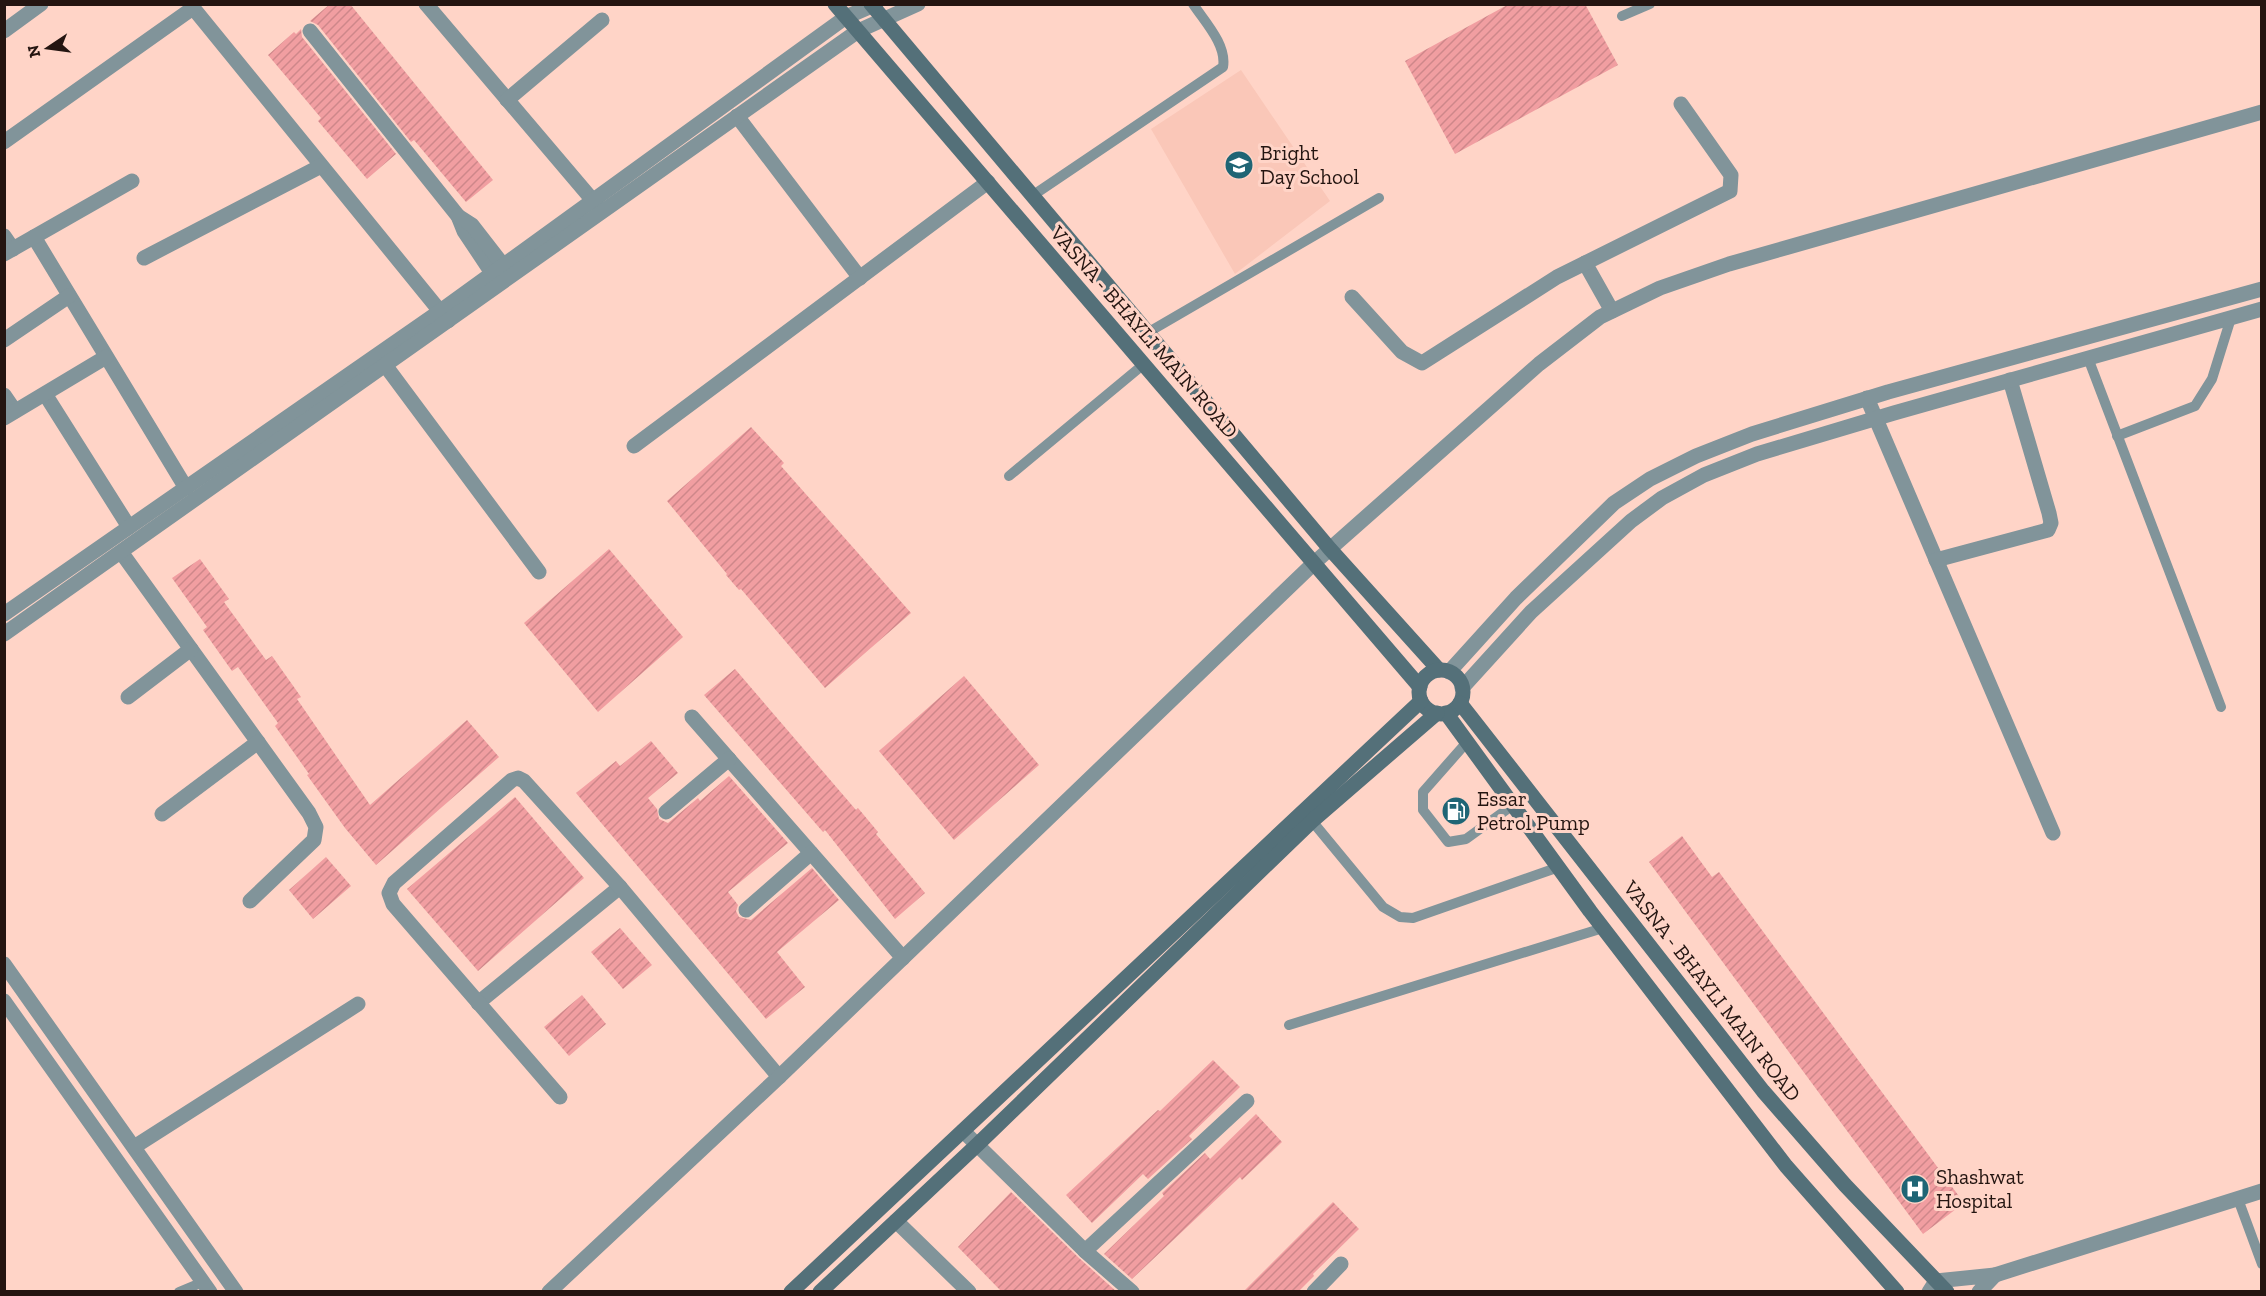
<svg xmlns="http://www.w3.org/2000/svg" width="2266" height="1296" viewBox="0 0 2266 1296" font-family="'Zilla Slab',serif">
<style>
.built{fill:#fac7b8}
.building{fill:url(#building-hatch)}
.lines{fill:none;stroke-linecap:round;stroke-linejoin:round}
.service{stroke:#81949a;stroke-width:10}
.minor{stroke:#81949a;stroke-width:15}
.tertiary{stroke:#81949a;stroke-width:15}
.secondary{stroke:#547079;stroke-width:15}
.labels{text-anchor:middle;stroke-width:6;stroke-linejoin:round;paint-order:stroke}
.poi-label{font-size:21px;fill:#241511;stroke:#ffd4c7;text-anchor:start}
.street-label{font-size:21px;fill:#241511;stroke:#ffd4c7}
</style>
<defs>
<pattern id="building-hatch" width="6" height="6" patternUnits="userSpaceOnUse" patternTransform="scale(1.5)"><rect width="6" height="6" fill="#f19ea1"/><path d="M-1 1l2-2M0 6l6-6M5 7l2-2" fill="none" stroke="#ce878a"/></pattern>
</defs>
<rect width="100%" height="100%" fill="#ffd4c7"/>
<polygon class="built" points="1241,70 1330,201 1235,274 1151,129"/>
<g class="building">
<polygon points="330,4 350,4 493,180 466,202 414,140 411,142 318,25 310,21"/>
<polygon points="1509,4 1585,4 1618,65 1455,154 1405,61"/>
<polygon points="301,29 302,37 396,154 367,179 318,121 321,118 268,55 294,32 296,34"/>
<polygon points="751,427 784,463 781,466 911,613 825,688 741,589 739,590 726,575 727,574 667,501"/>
<polygon points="609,549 683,637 598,712 524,623"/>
<polygon points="200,559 229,599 224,602 266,660 272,656 301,697 297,699 370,805 467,720 499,757 376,865 345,828 307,775 309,774 275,726 278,723 238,667 232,671 203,630 207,627 172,578"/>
<polygon points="735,669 856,810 858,808 878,832 876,834 925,893 895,919 825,830 823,832 704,695"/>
<polygon points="964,676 1039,765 954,840 879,751"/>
<polygon points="651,741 678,773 648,798 657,809 659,819 668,823 698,798 700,801 729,776 788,843 728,892 738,905 736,911 739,917 751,920 812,868 839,900 777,952 805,987 766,1019 576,793 616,761 620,766"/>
<polygon points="515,797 584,878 478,971 407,889"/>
<polygon points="1682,836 1712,877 1719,872 1964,1203 1923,1234 1649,862"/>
<polygon points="326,857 351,886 313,919 289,890"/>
<polygon points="620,928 652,965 623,989 591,952"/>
<polygon points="582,995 606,1024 569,1056 544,1027"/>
<polygon points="1213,1060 1240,1087 1189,1136 1192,1139 1148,1179 1143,1174 1092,1223 1066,1195 1158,1110 1160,1111"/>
<polygon points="1256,1114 1282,1142 1242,1180 1240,1177 1132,1279 1104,1254 1164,1196 1162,1193 1205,1153 1210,1159"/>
<polygon points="1011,1192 1079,1258 1117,1292 1002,1292 958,1247"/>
<polygon points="1333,1202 1359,1229 1313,1274 1314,1276 1298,1292 1243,1292"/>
</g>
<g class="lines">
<g class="service">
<polyline points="1622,16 1650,4"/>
<path d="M 1032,196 L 1223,67 C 1227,45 1205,22 1193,4"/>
<polyline points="1147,333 1379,198"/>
<polyline points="2088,358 2221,707"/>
<polyline points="2117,436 2195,406 2212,379 2231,318"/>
<polyline points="1009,476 1144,364"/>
<polyline points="1467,742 1423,792 1423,810 1448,842 1466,839 1513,805"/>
<polyline points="1312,821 1383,907 1400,917 1413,918 1559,867"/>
<polyline points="1289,1025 1603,928"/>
<polyline points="2238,1199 2262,1264"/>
<polyline points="179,1292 203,1282"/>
</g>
<g class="minor">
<polyline points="190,4 448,321"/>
<polyline points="426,4 601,210"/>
<polyline points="4,31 41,4"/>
<polyline points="310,31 458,216 464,231 492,273"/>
<polyline points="507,100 602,20"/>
<polyline points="737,116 860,278"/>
<polyline points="4,142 193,8"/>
<polyline points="458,216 472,225 503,265"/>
<polyline points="4,236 13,249"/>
<polyline points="34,237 186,488"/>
<polyline points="4,254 132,181"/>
<polyline points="144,258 321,166"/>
<polyline points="1585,263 1612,311"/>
<polyline points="1352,297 1402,352 1422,363 1557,277 1730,191 1731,175 1681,104"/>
<polyline points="4,340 69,296"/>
<polyline points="385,365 539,572"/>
<polyline points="45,394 129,527"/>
<polyline points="4,395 15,411"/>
<polyline points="1867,398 2053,833"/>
<polyline points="4,418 106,357"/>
<polyline points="634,446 988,182"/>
<polyline points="121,552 309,813 316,827 314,840 250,901"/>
<polyline points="1936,560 2048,530 2051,523 2049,513 2010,380"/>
<polyline points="128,697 191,649"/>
<polyline points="692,717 903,958"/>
<polyline points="666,812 729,759"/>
<polyline points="162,814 258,742"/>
<polyline points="746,910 811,853"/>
<polyline points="4,964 236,1292"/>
<polyline points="4,1001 210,1292"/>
<polyline points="478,1003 620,887"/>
<polyline points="560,1097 393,904 389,893 394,883 512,780 518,778 524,781 620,887 779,1077"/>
<polyline points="963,1131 1085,1251 1132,1292"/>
<polyline points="134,1147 358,1004"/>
<polyline points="896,1221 969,1292"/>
<polyline points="1085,1251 1247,1101"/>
<polyline points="1995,1275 2262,1191"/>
<polyline points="549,1292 779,1077 1314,563 1539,364 1600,317 1660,288 1729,264 2262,112"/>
<polyline points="1314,1292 1341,1264"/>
<polyline points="1929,1292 1936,1281 1995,1275 1979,1292"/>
</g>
<g class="tertiary">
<polyline points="4,614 439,312 846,17 876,4"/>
<polyline points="4,634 858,31 918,4"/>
<polyline points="1449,672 1516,598 1614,503 1650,479 1696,456 1752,434 1888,392 2262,289"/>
<polyline points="1462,688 1531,612 1631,521 1662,498 1704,475 1757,454 1894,413 2262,309"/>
</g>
<g class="secondary">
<polyline points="835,4 1420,687"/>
<polyline points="871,4 1330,549 1439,670"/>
<circle cx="1441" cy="692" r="22"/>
<polyline points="1460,703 1763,1091 1845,1185 1947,1292"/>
<polyline points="1446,713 1590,911 1786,1166 1897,1292"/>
<polyline points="791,1292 1421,701"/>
<polyline points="820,1292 977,1145 1312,821 1437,713"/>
</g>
</g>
<defs>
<g id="school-disc" transform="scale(1.5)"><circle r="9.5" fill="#1f6575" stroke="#ffd4c7"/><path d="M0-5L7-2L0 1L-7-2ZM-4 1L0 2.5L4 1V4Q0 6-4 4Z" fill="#fff"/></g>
<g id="fuel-disc" transform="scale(1.5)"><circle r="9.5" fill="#1f6575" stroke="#ffd4c7"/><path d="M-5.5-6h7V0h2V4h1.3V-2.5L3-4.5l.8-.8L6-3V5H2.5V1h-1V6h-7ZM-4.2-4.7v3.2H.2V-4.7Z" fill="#fff"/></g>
<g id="hospital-disc" transform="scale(1.5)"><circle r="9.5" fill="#1f6575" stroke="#ffd4c7"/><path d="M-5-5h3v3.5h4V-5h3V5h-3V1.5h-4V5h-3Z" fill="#fff"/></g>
</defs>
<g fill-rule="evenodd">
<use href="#school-disc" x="1239" y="165"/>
<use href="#fuel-disc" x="1456" y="811"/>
<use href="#hospital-disc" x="1915" y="1189"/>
</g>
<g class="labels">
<g class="poi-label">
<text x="1260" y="160">Bright<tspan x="1260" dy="24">Day School</tspan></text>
<text x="1477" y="806">Essar<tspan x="1477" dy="24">Petrol Pump</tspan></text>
<text x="1936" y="1184">Shashwat<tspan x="1936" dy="24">Hospital</tspan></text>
</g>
<g class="street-label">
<text transform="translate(1144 332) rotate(49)" y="7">VASNA - BHAYLI MAIN ROAD</text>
<text transform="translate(1712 991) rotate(52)" y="7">VASNA - BHAYLI MAIN ROAD</text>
</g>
</g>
<rect width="2266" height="1296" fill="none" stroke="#241511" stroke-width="12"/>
<g transform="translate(48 48) rotate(257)" stroke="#ffd4c7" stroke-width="4.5" paint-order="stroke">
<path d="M0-4.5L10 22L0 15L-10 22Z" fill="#241511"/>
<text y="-9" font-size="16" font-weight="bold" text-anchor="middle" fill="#241511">N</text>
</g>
</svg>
